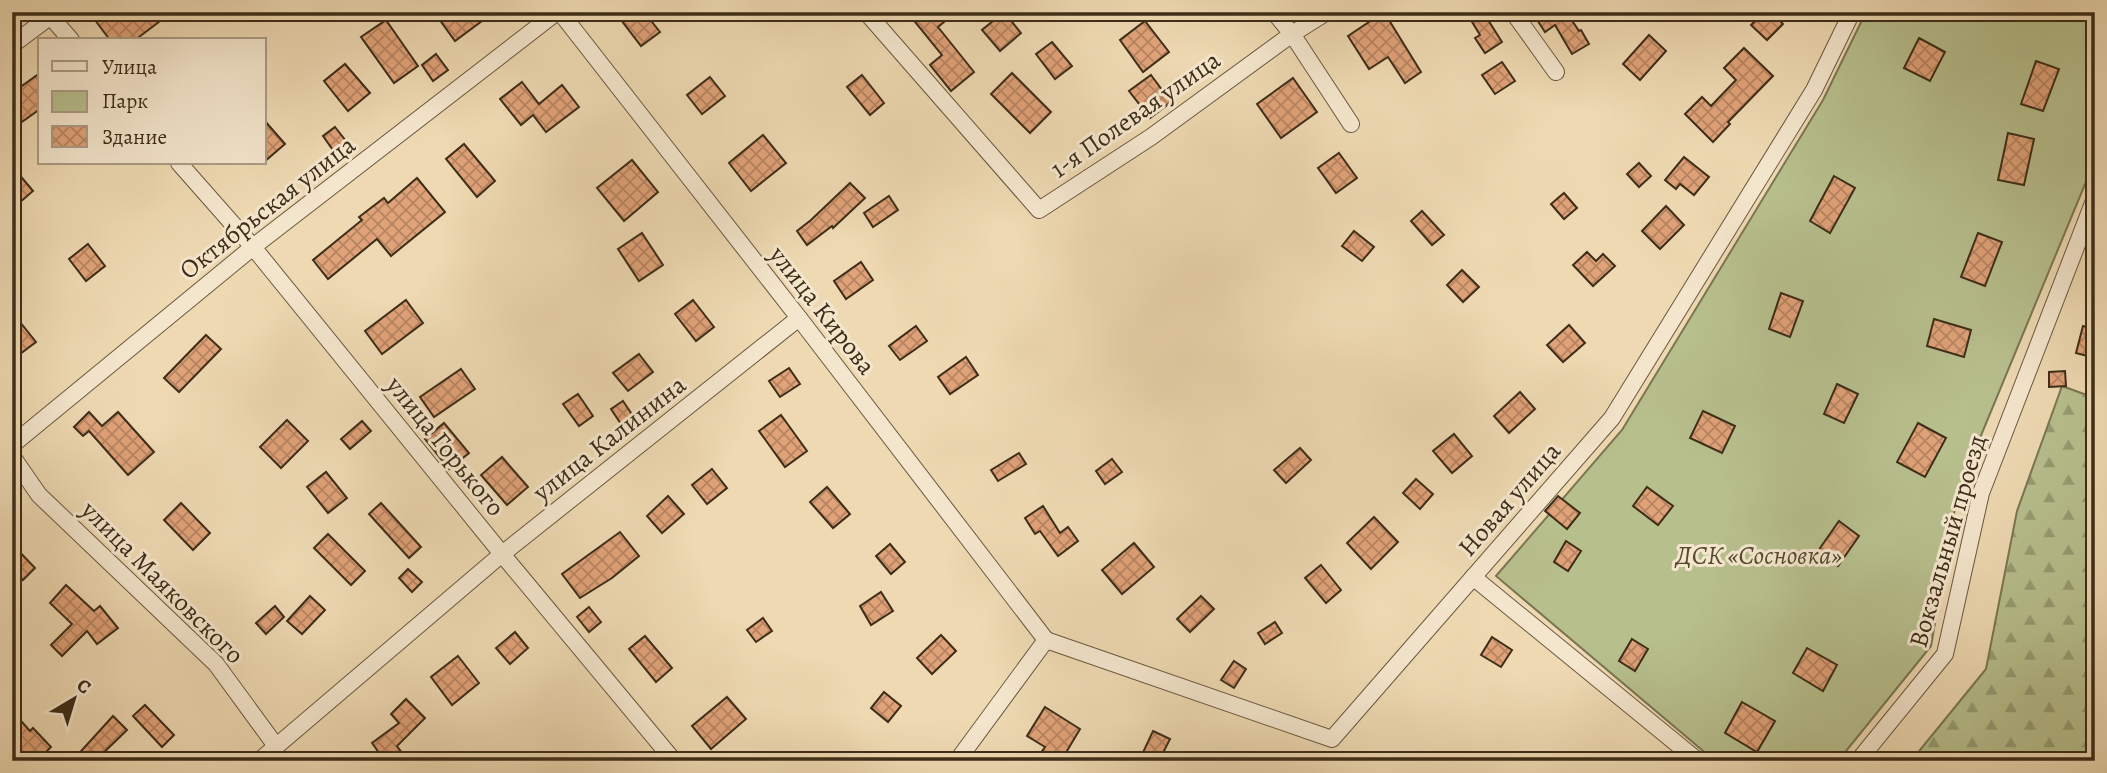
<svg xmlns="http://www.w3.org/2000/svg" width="2107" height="773" viewBox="0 0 2107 773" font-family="Alegreya,serif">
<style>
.green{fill:#b7bf8d;stroke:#7a7652;stroke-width:2}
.forest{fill:url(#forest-firs);stroke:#7a7652;stroke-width:2}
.building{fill:url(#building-cross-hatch);stroke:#3d2d18;stroke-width:2}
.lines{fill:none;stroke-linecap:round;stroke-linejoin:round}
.minor-casing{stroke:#69583e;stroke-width:18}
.minor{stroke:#f4e6cd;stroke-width:16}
.labels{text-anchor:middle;stroke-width:6;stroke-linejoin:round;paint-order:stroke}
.street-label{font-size:26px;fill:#3d2d18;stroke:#f4e6cd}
.park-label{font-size:26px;font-style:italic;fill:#554a2f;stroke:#f4e6cd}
</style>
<defs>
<pattern id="forest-firs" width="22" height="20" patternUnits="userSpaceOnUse" patternTransform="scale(1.75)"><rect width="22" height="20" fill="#b7bf8d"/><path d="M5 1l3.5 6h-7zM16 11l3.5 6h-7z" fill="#969c72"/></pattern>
<pattern id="building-cross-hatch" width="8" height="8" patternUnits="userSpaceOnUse" patternTransform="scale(1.75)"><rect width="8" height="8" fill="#e0a278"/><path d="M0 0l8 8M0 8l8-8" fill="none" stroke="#b78461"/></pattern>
</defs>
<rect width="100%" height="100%" fill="#eed9b2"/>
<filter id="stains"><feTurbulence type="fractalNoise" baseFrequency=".00286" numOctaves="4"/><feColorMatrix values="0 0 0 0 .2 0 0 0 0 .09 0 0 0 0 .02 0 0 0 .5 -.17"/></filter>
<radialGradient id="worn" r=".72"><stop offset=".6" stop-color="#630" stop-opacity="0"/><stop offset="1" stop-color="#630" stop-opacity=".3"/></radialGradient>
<polygon class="green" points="1866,12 2095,12 2095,160 1958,491 1931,646 1838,761 1715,761 1496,576 1622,430 1823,100"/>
<polygon class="forest" points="2062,386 2095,398 2095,761 1911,761 1986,669 2017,511"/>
<g class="building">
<polygon points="89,12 172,12 135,40 110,40"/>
<polygon points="434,12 494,12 455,41"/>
<polygon points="615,12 644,12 660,32 641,46"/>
<polygon points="907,12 956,12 938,27 974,72 951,91 930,65 942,55"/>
<polygon points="1004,12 1021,33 1000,51 982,30"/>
<polygon points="1384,12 1421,72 1405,83 1388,57 1369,69 1348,36"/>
<polygon points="1466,12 1483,12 1502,42 1485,53 1475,38 1480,35"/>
<polygon points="1532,12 1574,12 1569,16 1579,31 1581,30 1589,44 1572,54 1555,25 1545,32"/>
<polygon points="1764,12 1772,12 1783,24 1767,40 1751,25"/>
<polygon points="386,20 418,66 394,83 361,37"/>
<polygon points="1145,21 1169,52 1143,72 1120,40"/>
<polygon points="1649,35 1666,51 1640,80 1623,64"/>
<polygon points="1919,38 1945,52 1930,81 1904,68"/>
<polygon points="1052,42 1072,66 1055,79 1036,54"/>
<polygon points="1744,48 1773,76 1728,122 1730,124 1713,142 1685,114 1702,97 1711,106 1736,80 1724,68"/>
<polygon points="436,54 448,70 433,81 422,65"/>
<polygon points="2036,61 2059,69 2043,111 2021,104"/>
<polygon points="1502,62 1515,81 1495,94 1482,75"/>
<polygon points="345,64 370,93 348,111 324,81"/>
<polygon points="40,73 40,109 12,129 12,93"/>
<polygon points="1012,73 1051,112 1030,133 991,94"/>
<polygon points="862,75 884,103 870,115 847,87"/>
<polygon points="1151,75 1171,102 1150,118 1129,91"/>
<polygon points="710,77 725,96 702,114 687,95"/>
<polygon points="1293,78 1317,112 1281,138 1257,104"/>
<polygon points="522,82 539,104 562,85 579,107 546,132 533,115 521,125 500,99"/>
<polygon points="264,120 285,144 264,162"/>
<polygon points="335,127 353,150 340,160 323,136"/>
<polygon points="2008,133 2034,139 2024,185 1998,180"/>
<polygon points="763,135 786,163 751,191 729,163"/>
<polygon points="464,144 495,181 477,197 446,159"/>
<polygon points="1339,153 1357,178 1336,193 1318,168"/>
<polygon points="1684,157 1709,177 1694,195 1680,184 1676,189 1665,180"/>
<polygon points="632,160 658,192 624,221 597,188"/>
<polygon points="1639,163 1651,176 1639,187 1627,174"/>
<polygon points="12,166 33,191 12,209"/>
<polygon points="1834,176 1855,188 1830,233 1810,221"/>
<polygon points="417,178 445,212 391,256 377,239 328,279 313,260 362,220 359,217 384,198 388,203"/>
<polygon points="850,183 865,198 833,228 832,226 807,245 797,231 811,220"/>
<polygon points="1564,193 1577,208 1564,219 1551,204"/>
<polygon points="889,196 898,210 873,227 864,213"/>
<polygon points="1666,206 1684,225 1660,249 1642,231"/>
<polygon points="1422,211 1444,235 1432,245 1411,221"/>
<polygon points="1354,231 1374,247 1362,261 1342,246"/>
<polygon points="642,233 663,265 639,281 618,249"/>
<polygon points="1978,233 2002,242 1985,286 1961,277"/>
<polygon points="88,244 105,266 86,281 69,259"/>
<polygon points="1587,252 1596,261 1603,254 1615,266 1593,286 1573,265"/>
<polygon points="861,262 873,280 846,299 834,281"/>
<polygon points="1462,270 1479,287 1463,302 1447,285"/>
<polygon points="1781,293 1803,301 1790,337 1769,329"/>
<polygon points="406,300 423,323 382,354 365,331"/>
<polygon points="693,300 714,327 696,341 675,314"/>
<polygon points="12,312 36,342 12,360"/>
<polygon points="1934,319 1971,330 1964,357 1927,346"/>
<polygon points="1569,325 1585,343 1563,362 1547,345"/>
<polygon points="916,326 927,341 900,360 889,346"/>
<polygon points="2083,326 2095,329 2095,358 2076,353"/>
<polygon points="206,335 221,349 179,392 164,378"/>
<polygon points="639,354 653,372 628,391 613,373"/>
<polygon points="966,357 978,375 950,394 938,377"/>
<polygon points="789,368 800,384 780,397 769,381"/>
<polygon points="461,369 475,389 434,417 420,397"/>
<polygon points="2065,371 2066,386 2049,387 2049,372"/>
<polygon points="1837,384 1858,394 1844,423 1824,414"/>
<polygon points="1520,392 1535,409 1509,433 1494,416"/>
<polygon points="578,394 593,416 579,426 563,404"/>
<polygon points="623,401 633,416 621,424 611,409"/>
<polygon points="1703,411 1735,426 1722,453 1690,438"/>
<polygon points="89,412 102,426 118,412 154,452 128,475 89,431 83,436 74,427"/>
<polygon points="781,415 807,451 785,467 759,431"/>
<polygon points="287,420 308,441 281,468 260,447"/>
<polygon points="362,421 371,431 350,449 341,439"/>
<polygon points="444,423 469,453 449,469 425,439"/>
<polygon points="1918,423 1946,438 1925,477 1897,462"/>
<polygon points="1454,434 1472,456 1452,473 1433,451"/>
<polygon points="1300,448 1311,460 1286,483 1274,470"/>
<polygon points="1019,453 1026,464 998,481 991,470"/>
<polygon points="502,457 528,487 507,505 481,475"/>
<polygon points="1112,459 1122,472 1105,484 1096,471"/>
<polygon points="712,469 727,488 707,504 692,485"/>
<polygon points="326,472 347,498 328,513 307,487"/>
<polygon points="1416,479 1433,494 1420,509 1403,493"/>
<polygon points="827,487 850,514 833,528 810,502"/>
<polygon points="1647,487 1673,506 1658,525 1633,506"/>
<polygon points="668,496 684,514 662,533 647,516"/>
<polygon points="1558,496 1580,513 1567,529 1545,511"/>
<polygon points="181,503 210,533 193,550 164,520"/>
<polygon points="381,503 421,547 409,558 369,514"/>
<polygon points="1043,506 1060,533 1068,527 1078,541 1058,556 1040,531 1035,534 1025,518"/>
<polygon points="1374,517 1398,542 1371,569 1347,543"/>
<polygon points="1839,521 1859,536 1838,566 1818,551"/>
<polygon points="620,532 639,556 612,578 580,598 562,574"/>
<polygon points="328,534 365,571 351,585 314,548"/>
<polygon points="1566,541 1581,551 1568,571 1554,562"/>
<polygon points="1134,543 1154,567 1122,594 1102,570"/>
<polygon points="12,544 35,568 23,580 12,568"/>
<polygon points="890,544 905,562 891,574 876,556"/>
<polygon points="1321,565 1341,590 1326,603 1305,578"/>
<polygon points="408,569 422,582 412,592 399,578"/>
<polygon points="66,585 94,611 100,606 118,628 97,644 87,631 62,656 51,645 72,624 50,603"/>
<polygon points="881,592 893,611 871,625 860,606"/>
<polygon points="310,596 325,610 302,634 287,621"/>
<polygon points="1201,596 1214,609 1190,632 1177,619"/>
<polygon points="275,606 284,617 266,634 256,623"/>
<polygon points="589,607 601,622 589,632 577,617"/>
<polygon points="763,618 772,631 756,642 747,630"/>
<polygon points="1275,622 1282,633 1265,644 1258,633"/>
<polygon points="515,632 528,648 510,664 496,648"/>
<polygon points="941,635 956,651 932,674 917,658"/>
<polygon points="645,636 672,668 656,682 629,649"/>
<polygon points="1492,637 1512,650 1501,667 1481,655"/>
<polygon points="1632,639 1648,649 1635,671 1619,661"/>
<polygon points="1807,648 1837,665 1823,691 1793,673"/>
<polygon points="458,656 479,683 452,705 431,677"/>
<polygon points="1234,661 1246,669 1234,688 1221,680"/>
<polygon points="884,692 901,706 888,722 871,708"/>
<polygon points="727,697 746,719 711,749 692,726"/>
<polygon points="406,699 425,718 397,746 408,761 385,761 372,743 399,723 391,714"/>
<polygon points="1742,702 1775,721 1757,752 1725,733"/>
<polygon points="145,705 174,735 162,747 133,716"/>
<polygon points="1045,707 1080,729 1061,761 1035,761 1045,747 1027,736"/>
<polygon points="12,711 30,731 33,728 51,747 37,761 21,761 12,752"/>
<polygon points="113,716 127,730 95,761 72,761"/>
<polygon points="1153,731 1170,739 1159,761 1139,761"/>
</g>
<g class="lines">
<g class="minor-casing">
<g id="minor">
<polyline points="560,12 799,318 1046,640"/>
<polyline points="866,12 1039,210 1151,137 1292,34 1327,12"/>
<polyline points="1274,12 1292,34 1351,124"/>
<polyline points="1513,12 1556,72"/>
<polyline points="51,17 71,40"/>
<polyline points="12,45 56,12"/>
<polyline points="179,163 253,247 502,554 674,761"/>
<polyline points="12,445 253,247 557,12"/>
<polyline points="12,456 39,495 216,664 276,746"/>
<polyline points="1473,577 1698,761"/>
<polyline points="1046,640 1332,739 1612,418 1814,90 1852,12"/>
<polyline points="259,761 502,554 799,318"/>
<polyline points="957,761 1046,640"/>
<polyline points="1858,761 1945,654 1981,493 2095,198"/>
</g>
</g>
<use href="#minor" class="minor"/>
</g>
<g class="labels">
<g class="street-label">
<text transform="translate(1135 114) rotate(-35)" y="9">1-я Полевая улица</text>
<text transform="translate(267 207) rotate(-38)" y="9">Октябрьская улица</text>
<text transform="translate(823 310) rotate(52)" y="9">улица Кирова</text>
<text transform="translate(609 438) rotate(-38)" y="9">улица Калинина</text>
<text transform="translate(446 446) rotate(51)" y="9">улица Горького</text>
<text transform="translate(1509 499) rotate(-49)" y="9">Новая улица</text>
<text transform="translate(1947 541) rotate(-74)" y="9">Вокзальный проезд</text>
<text transform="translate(163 582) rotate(45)" y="9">улица Маяковского</text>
</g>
<g class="park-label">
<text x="1759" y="564">ДСК «Сосновка»</text>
</g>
</g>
<rect width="2107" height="773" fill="none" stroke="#eed9b2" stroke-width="42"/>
<rect x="14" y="14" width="2079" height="745" fill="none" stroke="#3d2d18" stroke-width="3.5"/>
<rect x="21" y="21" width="2065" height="731" fill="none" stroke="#3d2d18" stroke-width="2"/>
<rect x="38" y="38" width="228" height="126" fill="#f4e6cd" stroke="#ab9c85" stroke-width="2"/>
<rect x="52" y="61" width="35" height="10" fill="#f4e6cd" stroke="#ab9c85" stroke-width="2"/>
<text x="102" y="74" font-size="21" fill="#3d2d18">Улица</text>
<rect x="52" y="91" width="35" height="21" fill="#b7bf8d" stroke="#ab9c85" stroke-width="2"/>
<text x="102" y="108" font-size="21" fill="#3d2d18">Парк</text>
<rect x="52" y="126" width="35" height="21" fill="url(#building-cross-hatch)" stroke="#ab9c85" stroke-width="2"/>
<text x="102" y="144" font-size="21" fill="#3d2d18">Здание</text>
<g transform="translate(74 699) rotate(38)" stroke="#f4e6cd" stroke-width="5" paint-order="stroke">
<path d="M0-5L12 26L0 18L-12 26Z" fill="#3d2d18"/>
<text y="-10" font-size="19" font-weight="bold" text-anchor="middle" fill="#3d2d18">С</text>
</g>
<rect width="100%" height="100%" filter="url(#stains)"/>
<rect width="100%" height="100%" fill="url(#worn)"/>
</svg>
